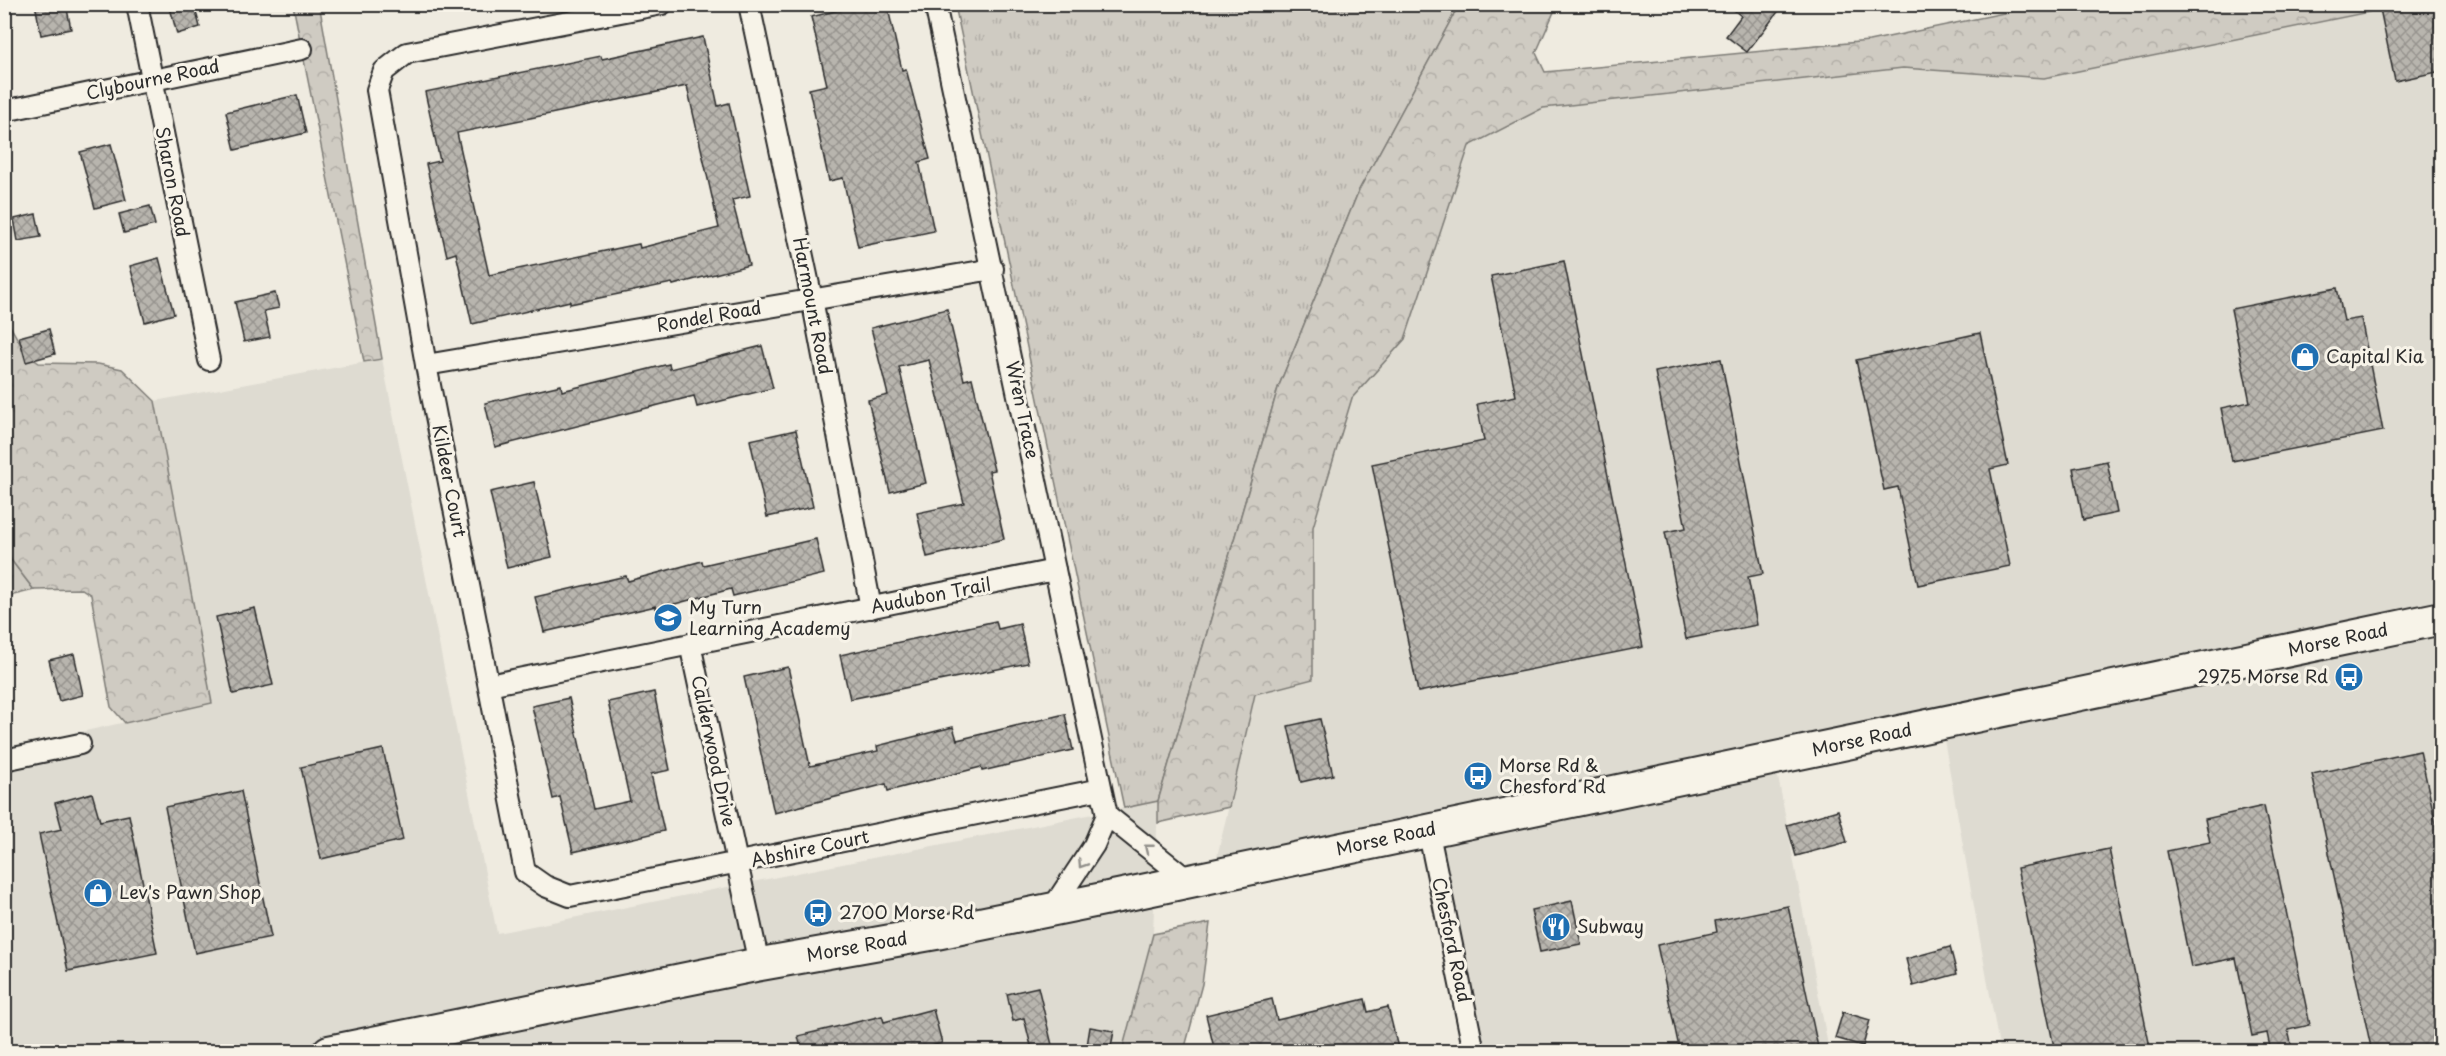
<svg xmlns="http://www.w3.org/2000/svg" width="2446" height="1056" viewBox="0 0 2446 1056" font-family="'Playpen Sans',sans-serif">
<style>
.built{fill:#dedbd1}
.grass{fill:url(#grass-tufts);stroke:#7d7b76;stroke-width:1.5}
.forest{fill:url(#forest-crowns);stroke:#7d7b76;stroke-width:1.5}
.building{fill:url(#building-cross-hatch);stroke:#2b2b2b;stroke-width:1.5;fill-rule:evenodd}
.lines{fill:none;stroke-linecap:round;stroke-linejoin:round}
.street-casing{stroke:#2b2b2b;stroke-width:24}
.primary-casing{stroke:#2b2b2b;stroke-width:36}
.street{stroke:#f7f3e8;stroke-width:20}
.primary{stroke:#f7f3e8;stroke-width:32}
.oneway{stroke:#918f8a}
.labels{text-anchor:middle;stroke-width:6;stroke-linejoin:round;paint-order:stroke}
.street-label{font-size:18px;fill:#2b2b2b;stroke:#f7f3e8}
.poi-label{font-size:18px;fill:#2b2b2b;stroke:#f7f3e8;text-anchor:start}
</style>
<defs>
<pattern id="grass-tufts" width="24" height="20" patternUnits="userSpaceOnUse" patternTransform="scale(1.5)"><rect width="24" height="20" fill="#cfcbc2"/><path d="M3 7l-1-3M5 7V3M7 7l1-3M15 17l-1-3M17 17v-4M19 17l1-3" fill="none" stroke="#b2aea7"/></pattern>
<pattern id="forest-crowns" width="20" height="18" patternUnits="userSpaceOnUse" patternTransform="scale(1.5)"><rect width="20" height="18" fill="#cfcbc2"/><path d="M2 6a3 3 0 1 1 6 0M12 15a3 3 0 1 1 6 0" fill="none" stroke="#b2aea7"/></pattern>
<pattern id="building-cross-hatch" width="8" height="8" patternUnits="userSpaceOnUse" patternTransform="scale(1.5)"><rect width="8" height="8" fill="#b8b5ae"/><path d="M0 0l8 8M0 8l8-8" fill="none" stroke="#96938e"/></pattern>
</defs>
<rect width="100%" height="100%" fill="#efebe0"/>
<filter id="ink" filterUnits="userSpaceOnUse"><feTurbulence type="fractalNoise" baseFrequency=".0167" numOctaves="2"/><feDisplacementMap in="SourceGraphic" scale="12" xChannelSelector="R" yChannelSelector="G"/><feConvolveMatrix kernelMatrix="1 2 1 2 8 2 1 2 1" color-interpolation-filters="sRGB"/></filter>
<g filter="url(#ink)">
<g class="built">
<polygon points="2368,5 2441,5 2441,1051 2000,1051 1941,723 1774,755 1829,1051 1472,1051 1425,828 1213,874 1255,694 1313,679 1313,527 1352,398 1405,339 1469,146 1543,108 1903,68 2044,78 2369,12"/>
<polygon points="382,359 497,933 1158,801 1153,934 1122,1051 5,1051 4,749 212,703 155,401"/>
</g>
<g class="grass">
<polygon points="955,5 1459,5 1359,190 1278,388 1158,801 1124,808"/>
<polygon points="4,539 11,560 34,590 5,597"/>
</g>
<g class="forest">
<polygon points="293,5 323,5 320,9 382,359 364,362"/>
<polygon points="1459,5 1557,5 1536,53 1545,72 1869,41 2042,5 2368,4 2369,12 2044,78 1903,68 1543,108 1469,146 1405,339 1352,398 1313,527 1313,679 1255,694 1229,807 1158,823 1158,801 1278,388 1359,190"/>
<polygon points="4,315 26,354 39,363 98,364 122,369 155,401 212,703 125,723 111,707 91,595 82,589 34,590 11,560 4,539"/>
<polygon points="1210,923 1202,984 1184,1051 1122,1051 1153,934"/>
</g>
<g class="building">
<polygon points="35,4 66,4 71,29 41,35"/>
<polygon points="169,4 194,4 200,27 177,34"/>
<polygon points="863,4 887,4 902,70 906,69 930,159 919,162 934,231 858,247 843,178 829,181 809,89 827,85 811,17"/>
<polygon points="1727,4 1784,4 1747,52 1726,36 1741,16"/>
<polygon points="2379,4 2442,4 2442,71 2395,81"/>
<path d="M 703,37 L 718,106 L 729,103 L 750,196 L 732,200 L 749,265 L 673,285 L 672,283 L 570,304 L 570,301 L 472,324 L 456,253 L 447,256 L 426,164 L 440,161 L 425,92 L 601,56 L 602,59 ZM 687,86 L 719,228 L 640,248 L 639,244 L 489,275 L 457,133 Z"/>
<polygon points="297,95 306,133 235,150 226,112"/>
<polygon points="111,144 126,200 95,208 80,152"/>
<polygon points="150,206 155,225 124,233 119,214"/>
<polygon points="36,214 41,237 18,241 14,219"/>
<polygon points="159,258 174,314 145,322 130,266"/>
<polygon points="1564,261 1643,647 1418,692 1372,464 1484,441 1477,404 1516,396 1491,276"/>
<polygon points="2337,288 2344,321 2361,318 2383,431 2232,461 2221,408 2250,402 2231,309"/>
<polygon points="275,293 279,308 264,311 270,337 244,342 235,302"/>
<polygon points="947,309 964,380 972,378 994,470 989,471 1004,539 927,557 917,513 964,503 929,360 899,367 926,483 890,492 868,400 888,395 871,328"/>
<polygon points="49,329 55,354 26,362 19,337"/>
<polygon points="1980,333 2008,465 1990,469 2010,566 1918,585 1898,487 1884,490 1856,360"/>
<polygon points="762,346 773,388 697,407 694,396 495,447 485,403 561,385 562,391 669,364 670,369"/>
<polygon points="1721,359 1763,574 1748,577 1757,625 1686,639 1665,532 1686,528 1655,372"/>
<polygon points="796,430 813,507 767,517 750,440"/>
<polygon points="2107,461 2117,513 2083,520 2073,468"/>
<polygon points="534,482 552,557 507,568 490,492"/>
<polygon points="816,539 824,574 733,596 731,589 656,609 656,606 544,632 535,597 626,576 628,581 702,561 703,565"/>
<polygon points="255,608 273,685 233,694 216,617"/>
<polygon points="996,621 998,629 1020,624 1028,663 850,699 840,655"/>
<polygon points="74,654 83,695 59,701 49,660"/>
<polygon points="788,667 810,766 878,751 877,746 953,727 957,740 1065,714 1073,750 982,771 981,767 888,791 886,784 774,813 744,677"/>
<polygon points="654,692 670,770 651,774 664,831 573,852 560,797 553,799 532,706 569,698 594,809 630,801 608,702"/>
<polygon points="1320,719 1333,775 1301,782 1288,726"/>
<polygon points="383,749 403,840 321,859 301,767"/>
<polygon points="2420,751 2442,852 2442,1052 2372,1052 2312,774"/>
<polygon points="241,791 271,937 195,953 165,807"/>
<polygon points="92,793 100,821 129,815 157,953 68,971 39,834 62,829 55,803"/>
<polygon points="2264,806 2310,1025 2288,1030 2293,1052 2271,1052 2267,1033 2252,1036 2236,958 2191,967 2167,851 2210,842 2205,819"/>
<polygon points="1838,810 1847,842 1796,856 1787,825"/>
<polygon points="2109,849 2151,1052 2055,1052 2017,868"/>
<polygon points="1572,901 1581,944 1540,952 1531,910"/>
<polygon points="1788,906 1819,1052 1680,1052 1657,945 1717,932 1715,921"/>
<polygon points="1950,947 1957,974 1913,986 1906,959"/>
<polygon points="1038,987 1052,1045 1032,1050 1024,1018 1013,1021 1007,994"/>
<polygon points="1272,999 1277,1020 1365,999 1368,1012 1388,1007 1399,1052 1215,1052 1206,1015"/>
<polygon points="933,1009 942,1043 910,1052 802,1052 798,1036 882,1016 884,1022"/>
<polygon points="1843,1012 1870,1020 1863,1046 1835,1038"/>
<polygon points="1090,1027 1114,1031 1110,1052 1086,1052"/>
</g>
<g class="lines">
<g class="street-casing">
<g id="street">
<polyline points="137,4 209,360"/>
<polyline points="662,4 407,53 384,71 377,90 426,365 525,872 545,886 570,896 1101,789"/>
<polyline points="749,4 812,299 871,608"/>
<polyline points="935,4 1107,815 1189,881"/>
<polyline points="4,111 302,49"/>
<polyline points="426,365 993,269"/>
<polyline points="690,644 759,964"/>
<polyline points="489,685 1055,570"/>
<polyline points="4,760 80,744"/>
<polyline points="1428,829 1474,1052"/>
<polyline points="1051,910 1094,845 1107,815"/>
</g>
</g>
<g class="primary-casing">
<polyline id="primary" points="329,1052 755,965 936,933 1128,894 2442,618"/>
</g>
<use href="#street" class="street"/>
<use href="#primary" class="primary"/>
</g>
<defs><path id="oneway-chevron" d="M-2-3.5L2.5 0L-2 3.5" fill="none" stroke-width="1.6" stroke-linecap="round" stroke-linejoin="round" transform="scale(1.5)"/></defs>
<g class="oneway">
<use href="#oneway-chevron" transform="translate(1148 848) rotate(-141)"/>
<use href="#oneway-chevron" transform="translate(1082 864) rotate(123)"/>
</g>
</g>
<defs>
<g id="shop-disc" transform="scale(1.5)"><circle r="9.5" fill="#1f6fb2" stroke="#f7f3e8"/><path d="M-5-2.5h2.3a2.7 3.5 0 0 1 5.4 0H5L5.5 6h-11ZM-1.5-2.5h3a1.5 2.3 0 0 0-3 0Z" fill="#fff"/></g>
<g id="school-disc" transform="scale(1.5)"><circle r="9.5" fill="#1f6fb2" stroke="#f7f3e8"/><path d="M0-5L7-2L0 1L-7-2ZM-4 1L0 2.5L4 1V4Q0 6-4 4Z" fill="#fff"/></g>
<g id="bus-disc" transform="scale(1.5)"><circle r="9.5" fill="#1f6fb2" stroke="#f7f3e8"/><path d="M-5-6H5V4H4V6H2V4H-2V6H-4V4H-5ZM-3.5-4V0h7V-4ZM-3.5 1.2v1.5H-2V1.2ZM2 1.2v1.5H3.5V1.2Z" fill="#fff"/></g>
<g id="restaurant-disc" transform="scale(1.5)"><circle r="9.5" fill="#1f6fb2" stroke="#f7f3e8"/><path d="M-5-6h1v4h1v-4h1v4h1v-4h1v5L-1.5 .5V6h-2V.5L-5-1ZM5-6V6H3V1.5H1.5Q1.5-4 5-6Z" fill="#fff"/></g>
</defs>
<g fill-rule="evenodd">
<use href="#shop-disc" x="2305" y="357"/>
<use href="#school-disc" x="668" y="618"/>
<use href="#bus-disc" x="2349" y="677"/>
<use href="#bus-disc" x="1478" y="776"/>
<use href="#shop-disc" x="98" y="893"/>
<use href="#bus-disc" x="818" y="913"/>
<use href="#restaurant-disc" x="1556" y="927"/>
</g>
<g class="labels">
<g class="street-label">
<text transform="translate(153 80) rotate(-12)" y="6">Clybourne Road</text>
<text transform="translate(172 182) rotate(79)" y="6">Sharon Road</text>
<text transform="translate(812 306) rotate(79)" y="6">Harmount Road</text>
<text transform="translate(709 317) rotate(-10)" y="6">Rondel Road</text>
<text transform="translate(1022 410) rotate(78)" y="6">Wren Trace</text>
<text transform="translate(449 481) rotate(79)" y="6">Kildeer Court</text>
<text transform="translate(931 596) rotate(-11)" y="6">Audubon Trail</text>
<text transform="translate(2338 640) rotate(-12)" y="6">Morse Road</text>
<text transform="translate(1862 740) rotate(-12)" y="6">Morse Road</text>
<text transform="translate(713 751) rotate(78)" y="6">Calderwood Drive</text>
<text transform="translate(1386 839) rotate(-12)" y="6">Morse Road</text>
<text transform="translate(810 849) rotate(-12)" y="6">Abshire Court</text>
<text transform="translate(1451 940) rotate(78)" y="6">Chesford Road</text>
<text transform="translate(857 947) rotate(-10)" y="6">Morse Road</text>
</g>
<g class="poi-label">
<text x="2326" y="363">Capital Kia</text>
<text x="689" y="614">My Turn<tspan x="689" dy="21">Learning Academy</tspan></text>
<text x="2328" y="683" text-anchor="end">2975 Morse Rd</text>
<text x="1499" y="772">Morse Rd &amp;<tspan x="1499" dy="21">Chesford Rd</tspan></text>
<text x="119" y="899">Lev's Pawn Shop</text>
<text x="839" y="919">2700 Morse Rd</text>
<text x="1577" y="933">Subway</text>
</g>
</g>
<rect width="2446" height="1056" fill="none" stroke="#f7f3e8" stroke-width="24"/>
<rect x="12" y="12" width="2422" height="1032" fill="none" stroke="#2b2b2b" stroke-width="2" filter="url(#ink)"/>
</svg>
